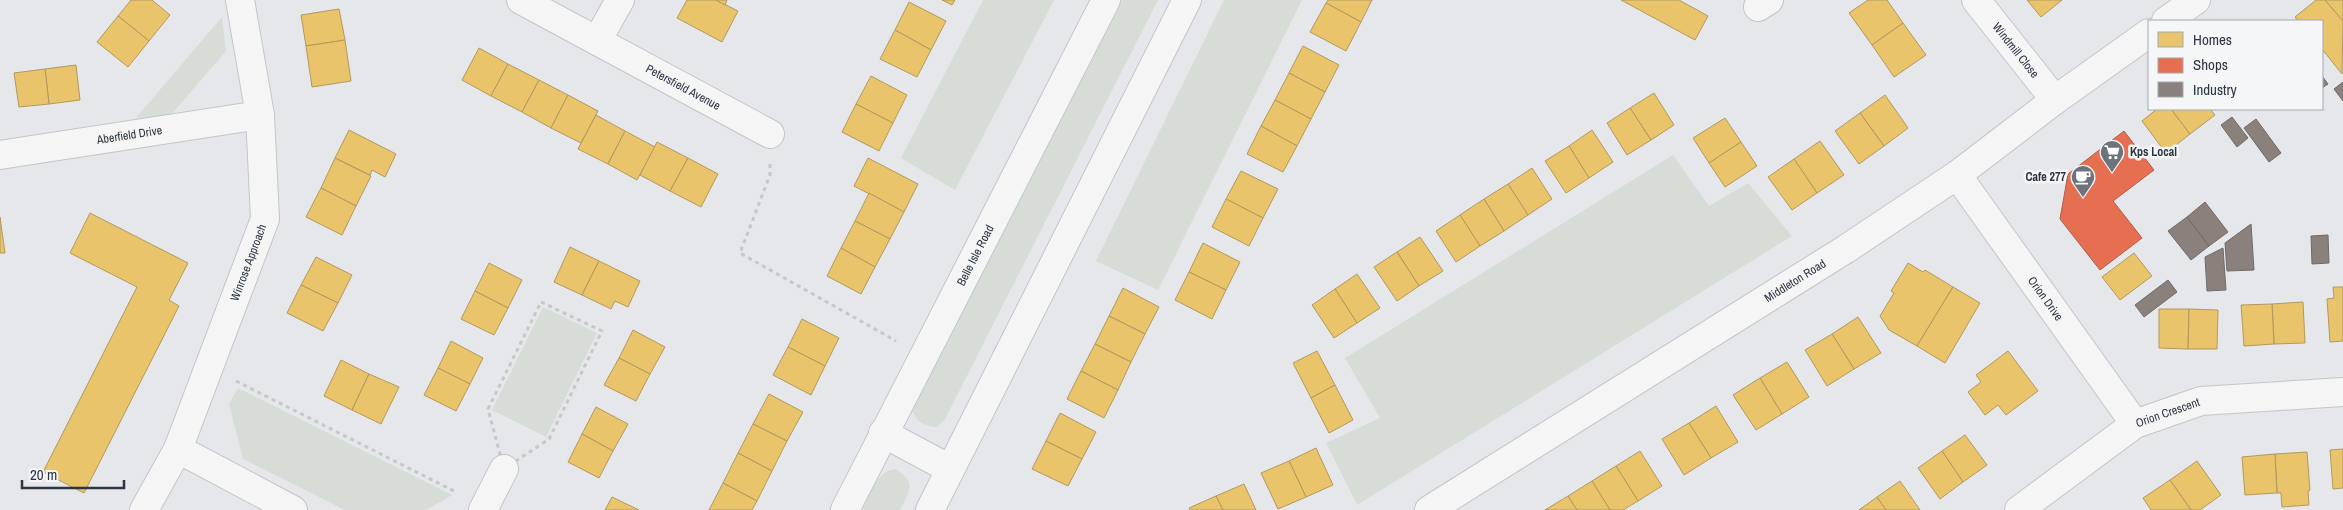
<svg xmlns="http://www.w3.org/2000/svg" width="2343" height="510" viewBox="0 0 2343 510" font-family="'Archivo Narrow',sans-serif">
<style>
.green{fill:#d6ddd6}
.homes{fill:#e9c46a;stroke:#b1995e}
.shops{fill:#e76f51;stroke:#af5e4c}
.industry{fill:#8a817c;stroke:#6e6a6b}
.lines{fill:none;stroke-linecap:round;stroke-linejoin:round}
.minor-casing{stroke:#c3c5c8;stroke-width:30}
.tertiary-casing{stroke:#c3c5c8;stroke-width:30}
.path{stroke:#c5c8ca;stroke-width:3;stroke-dasharray:4 4;stroke-linecap:butt}
.minor{stroke:#f5f5f6;stroke-width:28}
.tertiary{stroke:#f5f5f6;stroke-width:28}
.labels{text-anchor:middle;stroke-width:5;stroke-linejoin:round;paint-order:stroke}
.street-label{font-size:12px;fill:#2d3542;stroke:#f4f6f8}
.poi-label{font-size:12px;font-weight:bold;fill:#2d3542;stroke:#f4f6f8;text-anchor:start}
</style>
<rect width="100%" height="100%" fill="#e5e7ea"/>
<g class="green">
<polygon points="983,0 1054,0 955,190 901,158"/>
<path d="M 1122,0 L 1158,0 L 944,421 L 936,427 C 924,426 917,422 912,411 Z"/>
<polygon points="1224,0 1302,0 1158,290 1096,261"/>
<polygon points="222,17 226,51 171,115 136,118"/>
<polygon points="1673,155 1709,206 1748,183 1792,236 1357,505 1326,443 1380,418 1345,358"/>
<polygon points="543,307 597,333 546,437 492,410"/>
<polygon points="238,388 452,495 426,510 345,510 243,459 229,404"/>
<path d="M 895,469 C 917,481 910,491 900,510 L 863,510 C 870,495 876,471 895,469 Z"/>
</g>
<g class="homes">
<polygon points="131,0 152,0 170,15 149,41 118,16"/>
<polygon points="687,0 716,0 738,11 722,42 677,18"/>
<polygon points="716,0 727,0 725,5"/>
<polygon points="942,0 955,0 952,5"/>
<polygon points="1328,0 1372,0 1361,22 1326,3"/>
<polygon points="1621,0 1679,0 1708,16 1695,40"/>
<polygon points="1868,0 1887,0 1903,23 1872,45 1849,13"/>
<polygon points="2027,0 2062,0 2041,17"/>
<polygon points="2316,0 2325,0 2343,21 2342,74 2322,49 2322,21 2298,21 2295,17"/>
<polygon points="2325,0 2343,0 2343,21"/>
<polygon points="909,2 946,21 931,50 895,30"/>
<polygon points="1326,3 1361,22 1346,51 1310,32"/>
<polygon points="339,9 345,40 306,46 301,15"/>
<polygon points="118,16 149,41 128,67 97,42"/>
<polygon points="1903,23 1926,55 1894,77 1872,45"/>
<polygon points="895,30 931,50 917,77 880,59"/>
<polygon points="345,40 351,81 312,87 306,46"/>
<polygon points="1303,46 1339,65 1325,92 1289,73"/>
<polygon points="479,48 508,64 491,96 462,80"/>
<polygon points="508,64 539,80 522,112 491,96"/>
<polygon points="76,65 80,100 49,104 45,69"/>
<polygon points="45,69 49,104 19,107 14,73"/>
<polygon points="1289,73 1325,92 1311,119 1275,100"/>
<polygon points="871,76 907,95 893,123 856,104"/>
<polygon points="539,80 568,95 551,128 522,112"/>
<polygon points="1654,93 1674,125 1651,140 1630,108"/>
<polygon points="568,95 598,111 581,143 551,128"/>
<polygon points="1885,95 1908,128 1884,146 1860,113"/>
<polygon points="1275,100 1311,119 1297,146 1261,126"/>
<polygon points="856,104 893,123 879,151 842,132"/>
<polygon points="1630,108 1651,140 1627,155 1607,123"/>
<polygon points="2157,109 2171,109 2190,134 2166,153 2142,121"/>
<polygon points="2171,109 2210,109 2215,115 2190,134"/>
<polygon points="1860,113 1884,146 1859,164 1835,131"/>
<polygon points="596,115 625,131 608,164 578,149"/>
<polygon points="1725,118 1741,142 1709,163 1693,138"/>
<polygon points="1261,126 1297,146 1283,172 1247,154"/>
<polygon points="349,130 396,154 385,177 372,170 370,175 335,158"/>
<polygon points="1592,130 1613,162 1589,178 1569,146"/>
<polygon points="625,131 655,147 637,180 608,164"/>
<polygon points="1820,141 1844,175 1817,193 1794,159"/>
<polygon points="657,142 688,158 670,191 640,175"/>
<polygon points="1741,142 1757,166 1725,187 1709,163"/>
<polygon points="1569,146 1589,178 1566,193 1545,161"/>
<polygon points="335,158 371,176 356,206 321,188"/>
<polygon points="688,158 718,174 701,207 670,191"/>
<polygon points="868,158 918,184 904,212 854,186"/>
<polygon points="1794,159 1817,193 1792,210 1768,177"/>
<polygon points="1532,168 1552,199 1528,215 1508,184"/>
<polygon points="1241,171 1278,189 1263,218 1226,199"/>
<polygon points="1508,184 1528,215 1504,231 1484,199"/>
<polygon points="321,188 356,206 342,235 306,217"/>
<polygon points="869,193 904,212 890,239 855,221"/>
<polygon points="1226,199 1263,218 1249,246 1212,227"/>
<polygon points="1484,199 1504,231 1480,246 1460,215"/>
<polygon points="90,213 188,263 169,300 179,306 84,493 43,472 137,287 70,253"/>
<polygon points="1460,215 1480,246 1456,262 1436,231"/>
<polygon points="0,217 5,253 0,253"/>
<polygon points="855,221 890,239 875,267 841,248"/>
<polygon points="1420,237 1443,271 1419,286 1397,252"/>
<polygon points="1203,243 1240,262 1226,290 1189,272"/>
<polygon points="570,247 599,261 582,295 554,282"/>
<polygon points="841,248 875,267 861,294 827,276"/>
<polygon points="1397,252 1419,286 1397,301 1374,267"/>
<polygon points="2134,253 2152,276 2120,300 2102,277"/>
<polygon points="316,257 352,275 338,303 301,285"/>
<polygon points="599,261 640,281 628,307 615,301 611,309 582,295"/>
<polygon points="489,263 522,280 508,308 475,291"/>
<polygon points="1908,263 1923,272 1925,270 1953,287 1917,346 1889,330 1880,316 1894,293 1891,291"/>
<polygon points="1189,272 1226,290 1212,319 1175,300"/>
<polygon points="1357,274 1380,308 1357,323 1335,289"/>
<polygon points="301,285 338,303 323,331 287,313"/>
<polygon points="1953,287 1980,303 1945,363 1917,346"/>
<polygon points="2333,287 2343,287 2343,341 2330,342 2327,299 2334,298"/>
<polygon points="1123,288 1159,307 1145,334 1109,316"/>
<polygon points="1335,289 1357,323 1334,338 1312,305"/>
<polygon points="475,291 508,308 494,335 461,319"/>
<polygon points="2303,302 2305,343 2274,344 2272,304"/>
<polygon points="2272,304 2274,344 2244,346 2241,305"/>
<polygon points="2159,309 2189,309 2188,349 2159,348"/>
<polygon points="2189,309 2218,310 2217,349 2188,349"/>
<polygon points="1109,316 1145,334 1131,362 1095,344"/>
<polygon points="1858,317 1881,353 1854,369 1832,334"/>
<polygon points="802,319 839,338 825,366 788,347"/>
<polygon points="633,330 665,347 650,374 619,358"/>
<polygon points="1832,334 1854,369 1827,386 1805,350"/>
<polygon points="451,341 483,358 470,384 438,368"/>
<polygon points="1095,344 1131,362 1118,390 1081,371"/>
<polygon points="788,347 825,366 811,395 773,375"/>
<polygon points="1317,351 1335,385 1311,398 1293,363"/>
<polygon points="2008,351 2038,391 2006,415 1998,405 1985,415 1968,392 1981,382 1976,375"/>
<polygon points="619,358 650,374 636,401 604,385"/>
<polygon points="341,360 369,374 352,410 324,396"/>
<polygon points="1787,362 1809,397 1782,414 1760,378"/>
<polygon points="438,368 470,384 456,411 424,395"/>
<polygon points="1081,371 1118,390 1104,418 1067,399"/>
<polygon points="369,374 399,387 381,424 352,410"/>
<polygon points="1760,378 1782,414 1756,430 1733,395"/>
<polygon points="1335,385 1353,420 1329,433 1311,398"/>
<polygon points="769,394 803,412 787,441 753,424"/>
<polygon points="1716,406 1738,442 1711,458 1689,423"/>
<polygon points="596,407 628,424 613,451 582,434"/>
<polygon points="1060,413 1096,432 1082,459 1046,441"/>
<polygon points="1689,423 1711,458 1684,475 1662,439"/>
<polygon points="753,424 787,441 772,471 738,453"/>
<polygon points="582,434 613,451 599,478 568,462"/>
<polygon points="1965,435 1987,465 1963,482 1942,451"/>
<polygon points="1046,441 1082,459 1068,486 1032,469"/>
<polygon points="1316,448 1333,485 1306,497 1289,461"/>
<polygon points="2343,449 2343,488 2333,489 2330,450"/>
<polygon points="1640,451 1662,486 1638,501 1616,466"/>
<polygon points="1942,451 1963,482 1940,499 1918,468"/>
<polygon points="2307,452 2310,490 2308,491 2309,505 2282,507 2281,493 2277,493 2275,454"/>
<polygon points="738,453 772,471 757,501 723,483"/>
<polygon points="2275,454 2277,493 2245,495 2242,457"/>
<polygon points="1289,461 1306,497 1278,509 1261,473"/>
<polygon points="2197,461 2221,495 2200,510 2191,510 2170,480"/>
<polygon points="1616,466 1638,501 1623,510 1610,510 1592,481"/>
<polygon points="2170,480 2191,510 2151,510 2143,498"/>
<polygon points="1592,481 1610,510 1577,510 1568,496"/>
<polygon points="1900,481 1920,510 1886,510 1877,497"/>
<polygon points="723,483 757,501 752,510 709,510"/>
<polygon points="1244,484 1256,510 1223,510 1216,496"/>
<polygon points="1216,496 1223,510 1190,510 1189,508"/>
<polygon points="1568,496 1577,510 1545,510"/>
<polygon points="612,497 639,510 605,510"/>
<polygon points="1877,497 1886,510 1859,510"/>
</g>
<polygon class="shops" points="2124,131 2154,170 2113,201 2142,238 2100,270 2060,219 2068,174"/>
<g class="industry">
<polygon points="2322,76 2328,84 2322,88"/>
<polygon points="2343,82 2343,101 2334,89"/>
<polygon points="2232,117 2248,138 2237,147 2221,125"/>
<polygon points="2256,119 2281,153 2269,162 2244,128"/>
<polygon points="2205,202 2228,232 2209,246 2187,217"/>
<polygon points="2187,217 2209,246 2191,260 2168,231"/>
<polygon points="2251,224 2254,270 2227,271 2225,243"/>
<polygon points="2328,235 2329,263 2312,264 2311,236"/>
<polygon points="2223,248 2226,290 2207,291 2205,257"/>
<polygon points="2168,280 2177,292 2144,317 2135,305"/>
</g>
<g class="lines">
<g class="minor-casing">
<g id="minor">
<path id="s1" d="M 521,0 L 770,134"/>
<path id="s2" d="M 1976,0 L 2055,100"/>
<polyline points="1758,7 1769,0"/>
<polyline points="597,41 620,0"/>
<path id="s3" d="M 0,155 L 260,115"/>
<path id="s4" d="M 1957,175 L 2135,424"/>
<polyline points="178,449 293,510"/>
<path id="s5" d="M 144,510 L 178,449 L 265,219 L 260,115 L 240,0"/>
<polyline points="483,510 504,469"/>
<path id="s6" d="M 2019,510 L 2135,424 L 2201,401 L 2343,392"/>
</g>
</g>
<g class="tertiary-casing">
<g id="tertiary">
<polyline points="2166,21 2196,0"/>
<polyline points="883,433 950,469"/>
<path id="s7" d="M 845,510 L 1106,0"/>
<polyline points="930,510 1187,0"/>
<path id="s8" d="M 1429,510 L 1846,249 L 1957,175 L 2055,100 L 2149,33"/>
</g>
</g>
<g class="path">
<polyline points="770,164 770,175 740,253 896,341"/>
<polygon points="541,302 602,331 549,439 504,469 488,409"/>
<polyline points="236,381 456,492"/>
</g>
<use href="#minor" class="minor"/>
<use href="#tertiary" class="tertiary"/>
</g>
<defs>
<g id="supermarket-pin" transform="scale(1.25)"><path d="M0 17L-7.5 6A9.5 9.5 0 1 1 7.5 6Z" fill="#6d737d" stroke="#f4f6f8"/><path d="M-6-5.5h2.5l.6 2H6L4.5 2H-2.5L-4.4-4H-6ZM-1.5 3.2a1.3 1.3 0 1 0 .1 0ZM3 3.2a1.3 1.3 0 1 0 .1 0Z" fill="#fff"/></g>
<g id="cafe-pin" transform="scale(1.25)"><path d="M0 17L-7.5 6A9.5 9.5 0 1 1 7.5 6Z" fill="#6d737d" stroke="#f4f6f8"/><path d="M-5.5-4.5H6V0H3Q3 3.5 0 3.5H-2.5Q-5.5 3.5-5.5 0ZM3-3.2v2h1.7v-2ZM-6 4.5H4V6H-6Z" fill="#fff"/></g>
</defs>
<g fill-rule="evenodd">
<use href="#supermarket-pin" x="2112" y="152"/>
<use href="#cafe-pin" x="2083" y="177"/>
</g>
<g class="labels">
<g class="street-label">
<text dy="4" stroke="none"><textPath href="#s2" startOffset="64">Windmill Close</textPath></text>
<text dy="4" stroke="none"><textPath href="#s1" startOffset="184">Petersfield Avenue</textPath></text>
<text dy="4" stroke="none"><textPath href="#s3" startOffset="131">Aberfield Drive</textPath></text>
<text dy="4" stroke="none"><textPath href="#s7" startOffset="286">Belle Isle Road</textPath></text>
<text dy="4" stroke="none"><textPath href="#s5" startOffset="269">Winrose Approach</textPath></text>
<text dy="4" stroke="none"><textPath href="#s8" startOffset="432">Middleton Road</textPath></text>
<text dy="4" stroke="none"><textPath href="#s4" startOffset="152">Orion Drive</textPath></text>
<text dy="4" stroke="none"><textPath href="#s6" startOffset="179">Orion Crescent</textPath></text>
</g>
<g class="poi-label">
<text x="2130" y="156">Kps Local</text>
<text x="2066" y="181" text-anchor="end">Cafe 277</text>
</g>
</g>
<rect x="2148" y="20" width="175" height="90" fill="#f4f6f8" stroke="#a4a9af"/>
<rect x="2158" y="32" width="25" height="15" fill="#e9c46a" stroke="#a4a9af"/>
<text x="2193" y="45" font-size="15" fill="#2d3542">Homes</text>
<rect x="2158" y="58" width="25" height="15" fill="#e76f51" stroke="#a4a9af"/>
<text x="2193" y="70" font-size="15" fill="#2d3542">Shops</text>
<rect x="2158" y="82" width="25" height="15" fill="#8a817c" stroke="#a4a9af"/>
<text x="2193" y="95" font-size="15" fill="#2d3542">Industry</text>
<path d="M22 480v8h102v-8" fill="none" stroke="#2d3542" stroke-width="2.5"/>
<text x="30" y="480" font-size="15" fill="#2d3542" stroke="#f4f6f8" stroke-width="4" paint-order="stroke">20 m</text>
</svg>
